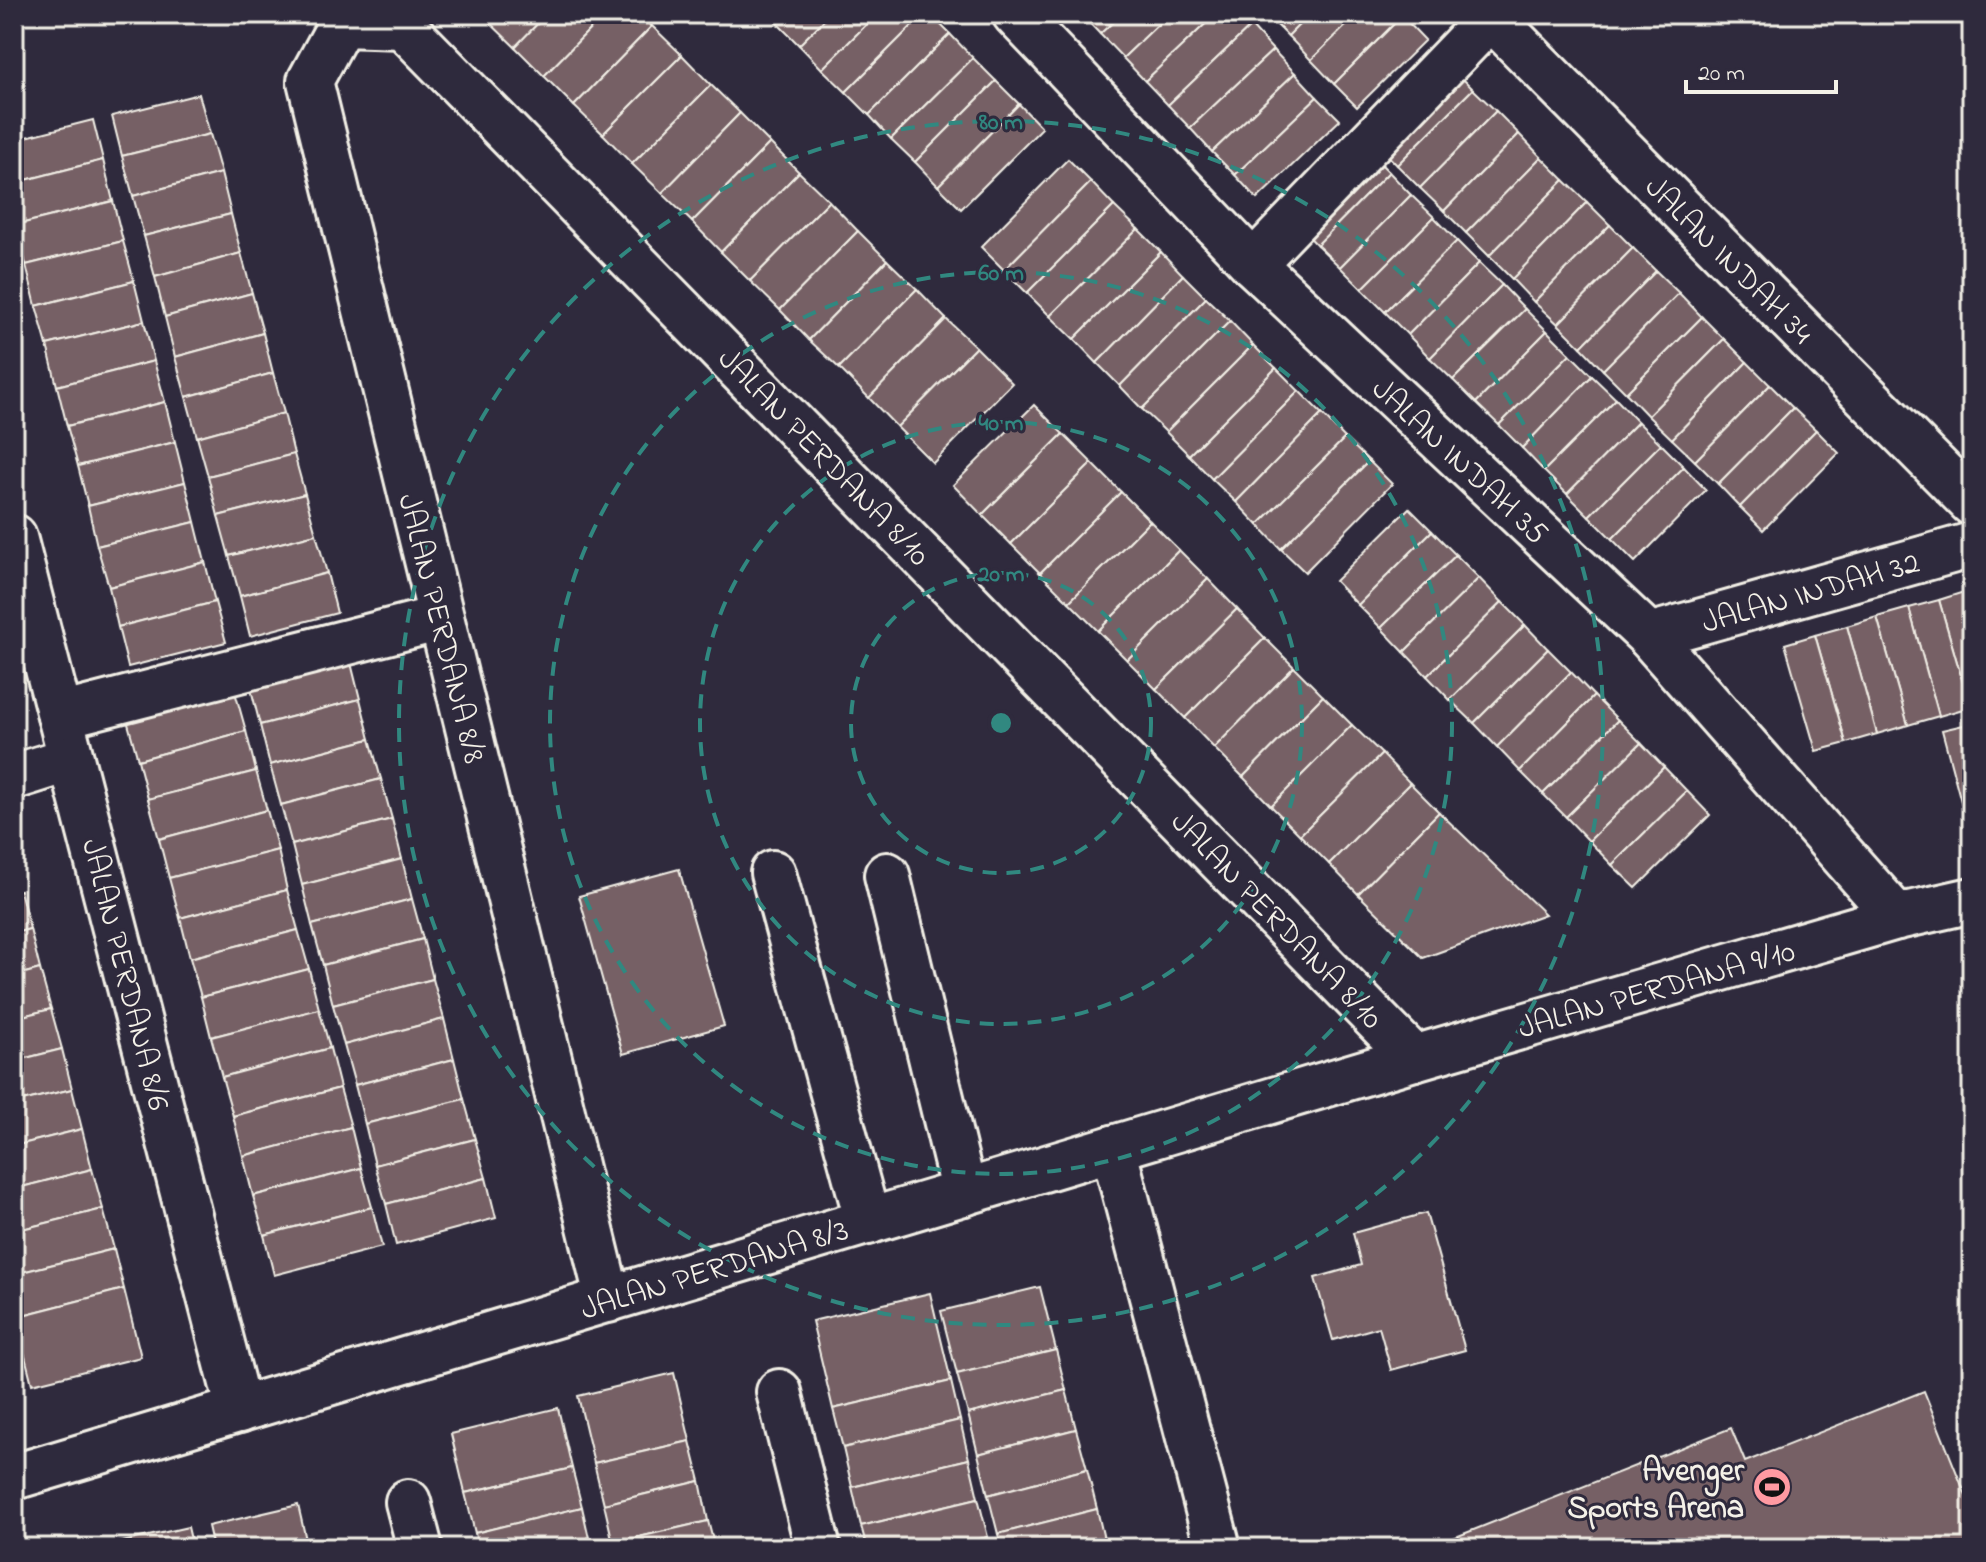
<svg xmlns="http://www.w3.org/2000/svg" width="1986" height="1562" viewBox="0 0 1986 1562" font-family="'Indie Flower',sans-serif">
<style>
.building{fill:#766065;stroke:#f4f1e8;stroke-width:2}
.lines{fill:none;stroke-linecap:round;stroke-linejoin:round}
.minor-casing{stroke:#f4f1e8;stroke-width:50}
.minor{stroke:#2f2a3d;stroke-width:44}
.ring{fill:none;stroke:#318880;stroke-width:4;stroke-dasharray:14 10}
.labels{text-anchor:middle;stroke-width:6;stroke-linejoin:round;paint-order:stroke}
.street-label{font-size:32px;fill:#f4f1e8;stroke:#2f2a3d}
.poi-label{font-size:32px;font-weight:bold;fill:#f4f1e8;stroke:#2f2a3d;text-anchor:end}
.centre{fill:#318880;stroke:#2f2a3d;stroke-width:4}
.ring-label{font-size:24px;text-anchor:middle;font-weight:bold;fill:#318880;stroke:#2f2a3d;stroke-width:6;stroke-linejoin:round;paint-order:stroke}
</style>
<rect width="100%" height="100%" fill="#2f2a3d"/>
<filter id="ink" filterUnits="userSpaceOnUse"><feTurbulence type="fractalNoise" baseFrequency=".0125" numOctaves="2"/><feDisplacementMap in="SourceGraphic" scale="16" xChannelSelector="R" yChannelSelector="G"/><feConvolveMatrix kernelMatrix="1 2 1 2 8 2 1 2 1" color-interpolation-filters="sRGB"/></filter>
<g filter="url(#ink)">
<g class="building">
<polygon points="489,14 547,14 515,47 485,18"/>
<polygon points="547,14 605,14 544,76 515,47"/>
<polygon points="605,14 640,14 652,26 574,106 544,76"/>
<polygon points="784,14 830,14 799,45 776,22"/>
<polygon points="830,14 877,14 822,69 799,45"/>
<polygon points="877,14 924,14 846,92 822,69"/>
<polygon points="924,14 930,14 950,34 869,115 846,92"/>
<polygon points="1081,14 1122,14 1100,34"/>
<polygon points="1122,14 1169,14 1123,58 1100,34"/>
<polygon points="1169,14 1216,14 1145,81 1123,58"/>
<polygon points="1216,14 1239,14 1251,26 1168,105 1145,81"/>
<polygon points="1266,14 1310,14 1288,36"/>
<polygon points="1310,14 1358,14 1311,60 1288,36"/>
<polygon points="1358,14 1400,14 1402,16 1334,84 1311,60"/>
<polygon points="1402,16 1425,40 1357,107 1334,84"/>
<polygon points="652,26 682,55 603,134 574,106"/>
<polygon points="1251,26 1273,50 1190,128 1168,105"/>
<polygon points="950,34 973,58 891,139 869,115"/>
<polygon points="1273,50 1295,73 1212,152 1190,128"/>
<polygon points="682,55 711,85 632,164 603,134"/>
<polygon points="973,58 996,81 915,162 891,139"/>
<polygon points="1450,66 1473,89 1397,165 1375,142"/>
<polygon points="1295,73 1317,97 1235,175 1212,152"/>
<polygon points="996,81 1019,104 938,186 915,162"/>
<polygon points="711,85 740,113 662,193 632,164"/>
<polygon points="1473,89 1496,111 1420,188 1397,165"/>
<polygon points="199,94 210,134 122,156 112,116"/>
<polygon points="1317,97 1340,120 1257,199 1235,175"/>
<polygon points="1019,104 1042,128 961,209 938,186"/>
<polygon points="1496,111 1519,134 1444,211 1420,188"/>
<polygon points="740,113 770,143 692,222 662,193"/>
<polygon points="93,120 103,160 14,183 14,140"/>
<polygon points="210,134 221,173 133,196 122,156"/>
<polygon points="1519,134 1541,157 1466,233 1444,211"/>
<polygon points="770,143 799,172 721,252 692,222"/>
<polygon points="1366,149 1389,172 1317,245 1294,221"/>
<polygon points="1541,157 1564,180 1489,256 1466,233"/>
<polygon points="1068,159 1091,182 1004,270 981,247"/>
<polygon points="103,160 113,201 16,225 14,183"/>
<polygon points="799,172 829,201 750,281 721,252"/>
<polygon points="1389,172 1411,195 1340,267 1317,245"/>
<polygon points="221,173 231,214 144,236 133,196"/>
<polygon points="1564,180 1587,202 1512,279 1489,256"/>
<polygon points="1091,182 1114,206 1027,293 1004,270"/>
<polygon points="1411,195 1434,217 1362,289 1340,267"/>
<polygon points="113,201 123,241 26,265 16,225"/>
<polygon points="829,201 858,231 780,310 750,281"/>
<polygon points="1587,202 1610,225 1534,302 1512,279"/>
<polygon points="1114,206 1138,229 1050,316 1027,293"/>
<polygon points="231,214 241,253 155,277 144,236"/>
<polygon points="1434,217 1457,241 1385,312 1362,289"/>
<polygon points="1610,225 1633,248 1558,324 1534,302"/>
<polygon points="1138,229 1161,252 1074,339 1050,316"/>
<polygon points="858,231 887,260 809,340 780,310"/>
<polygon points="123,241 134,281 36,306 26,265"/>
<polygon points="1457,241 1479,263 1408,335 1385,312"/>
<polygon points="1633,248 1656,271 1581,347 1558,324"/>
<polygon points="1161,252 1183,275 1097,363 1074,339"/>
<polygon points="241,253 252,293 165,317 155,277"/>
<polygon points="887,260 917,289 839,368 809,340"/>
<polygon points="1479,263 1502,285 1430,358 1408,335"/>
<polygon points="1656,271 1679,293 1603,370 1581,347"/>
<polygon points="1183,275 1206,298 1120,386 1097,363"/>
<polygon points="134,281 144,321 47,345 36,306"/>
<polygon points="1502,285 1525,309 1453,380 1430,358"/>
<polygon points="917,289 946,319 869,398 839,368"/>
<polygon points="252,293 263,333 175,357 165,317"/>
<polygon points="1679,293 1702,317 1626,393 1603,370"/>
<polygon points="1206,298 1230,321 1142,409 1120,386"/>
<polygon points="1525,309 1547,331 1476,403 1453,380"/>
<polygon points="1702,317 1724,339 1648,416 1626,393"/>
<polygon points="946,319 976,347 897,427 869,398"/>
<polygon points="144,321 154,361 57,386 47,345"/>
<polygon points="1230,321 1253,345 1166,432 1142,409"/>
<polygon points="1547,331 1570,354 1499,425 1476,403"/>
<polygon points="263,333 273,373 186,397 175,357"/>
<polygon points="1724,339 1747,362 1672,439 1648,416"/>
<polygon points="1253,345 1276,368 1189,455 1166,432"/>
<polygon points="976,347 1012,383 933,463 897,427"/>
<polygon points="1570,354 1592,376 1522,448 1499,425"/>
<polygon points="154,361 165,402 67,426 57,386"/>
<polygon points="1747,362 1770,385 1695,461 1672,439"/>
<polygon points="1276,368 1299,391 1212,479 1189,455"/>
<polygon points="273,373 284,413 197,437 186,397"/>
<polygon points="1592,376 1616,399 1544,471 1522,448"/>
<polygon points="1770,385 1793,408 1718,484 1695,461"/>
<polygon points="1299,391 1322,414 1236,502 1212,479"/>
<polygon points="1616,399 1638,422 1567,494 1544,471"/>
<polygon points="165,402 175,442 78,466 67,426"/>
<polygon points="1034,405 1063,434 982,515 953,485"/>
<polygon points="1793,408 1816,430 1740,507 1718,484"/>
<polygon points="284,413 294,454 208,476 197,437"/>
<polygon points="1322,414 1345,438 1258,525 1236,502"/>
<polygon points="1638,422 1661,444 1589,516 1567,494"/>
<polygon points="1816,430 1839,453 1763,530 1740,507"/>
<polygon points="1063,434 1092,463 1011,544 982,515"/>
<polygon points="1345,438 1369,461 1281,549 1258,525"/>
<polygon points="175,442 185,482 88,506 78,466"/>
<polygon points="1661,444 1684,467 1612,539 1589,516"/>
<polygon points="294,454 305,494 218,516 208,476"/>
<polygon points="1369,461 1392,484 1305,572 1281,549"/>
<polygon points="1092,463 1121,492 1040,573 1011,544"/>
<polygon points="1684,467 1706,490 1635,562 1612,539"/>
<polygon points="185,482 195,522 97,546 88,506"/>
<polygon points="1121,492 1150,521 1069,602 1040,573"/>
<polygon points="305,494 316,534 229,556 218,516"/>
<polygon points="1409,508 1432,531 1358,605 1335,581"/>
<polygon points="1150,521 1179,550 1098,631 1069,602"/>
<polygon points="195,522 205,562 109,587 97,546"/>
<polygon points="1432,531 1456,555 1381,628 1358,605"/>
<polygon points="316,534 327,573 240,596 229,556"/>
<polygon points="1179,550 1208,579 1127,660 1098,631"/>
<polygon points="1456,555 1479,578 1404,652 1381,628"/>
<polygon points="205,562 215,602 118,627 109,587"/>
<polygon points="327,573 337,613 250,636 240,596"/>
<polygon points="1479,578 1502,602 1427,676 1404,652"/>
<polygon points="1208,579 1237,609 1156,689 1127,660"/>
<polygon points="1970,590 1972,706 1970,707 1939,600"/>
<polygon points="1939,600 1970,707 1939,716 1909,608"/>
<polygon points="215,602 226,642 128,667 118,627"/>
<polygon points="1502,602 1525,625 1450,700 1427,676"/>
<polygon points="1909,608 1939,716 1908,725 1877,617"/>
<polygon points="1237,609 1265,638 1185,718 1156,689"/>
<polygon points="1877,617 1908,725 1877,734 1847,626"/>
<polygon points="1525,625 1548,649 1474,723 1450,700"/>
<polygon points="1847,626 1877,734 1846,743 1815,635"/>
<polygon points="1815,635 1846,743 1816,751 1785,644"/>
<polygon points="1265,638 1294,667 1214,748 1185,718"/>
<polygon points="1548,649 1571,672 1497,747 1474,723"/>
<polygon points="350,659 360,699 260,725 250,685"/>
<polygon points="1294,667 1323,696 1243,777 1214,748"/>
<polygon points="1571,672 1594,696 1520,771 1497,747"/>
<polygon points="235,692 246,731 138,760 127,720"/>
<polygon points="1323,696 1352,725 1271,806 1243,777"/>
<polygon points="1594,696 1618,720 1543,794 1520,771"/>
<polygon points="360,699 370,739 270,765 260,725"/>
<polygon points="1618,720 1641,743 1566,817 1543,794"/>
<polygon points="1972,723 1972,843 1942,730"/>
<polygon points="1352,725 1382,754 1300,835 1271,806"/>
<polygon points="246,731 256,771 148,799 138,760"/>
<polygon points="370,739 381,779 281,805 270,765"/>
<polygon points="1641,743 1664,767 1589,841 1566,817"/>
<polygon points="1382,754 1410,783 1329,864 1300,835"/>
<polygon points="1664,767 1687,791 1612,865 1589,841"/>
<polygon points="256,771 267,810 159,839 148,799"/>
<polygon points="381,779 392,819 292,845 281,805"/>
<polygon points="1410,783 1439,812 1358,894 1329,864"/>
<polygon points="1687,791 1710,815 1636,888 1612,865"/>
<polygon points="267,810 278,850 169,878 159,839"/>
<polygon points="1439,812 1545,914 1423,958 1358,894"/>
<polygon points="392,819 402,859 302,885 292,845"/>
<polygon points="278,850 287,890 180,918 169,878"/>
<polygon points="402,859 412,899 312,925 302,885"/>
<polygon points="679,869 724,1026 623,1054 579,896"/>
<polygon points="20,890 30,929 14,933 14,891"/>
<polygon points="287,890 298,930 190,958 180,918"/>
<polygon points="412,899 423,939 323,965 312,925"/>
<polygon points="30,929 40,969 14,976 14,933"/>
<polygon points="298,930 309,969 201,997 190,958"/>
<polygon points="423,939 433,979 333,1005 323,965"/>
<polygon points="40,969 51,1009 14,1018 14,976"/>
<polygon points="309,969 319,1009 211,1037 201,997"/>
<polygon points="433,979 444,1019 344,1045 333,1005"/>
<polygon points="51,1009 62,1049 14,1061 14,1018"/>
<polygon points="319,1009 330,1048 222,1077 211,1037"/>
<polygon points="444,1019 454,1059 355,1085 344,1045"/>
<polygon points="330,1048 340,1088 233,1116 222,1077"/>
<polygon points="62,1049 72,1089 14,1103 14,1061"/>
<polygon points="454,1059 464,1099 365,1124 355,1085"/>
<polygon points="340,1088 351,1127 243,1156 233,1116"/>
<polygon points="72,1089 82,1129 14,1146 14,1103"/>
<polygon points="464,1099 475,1139 375,1165 365,1124"/>
<polygon points="351,1127 361,1168 253,1196 243,1156"/>
<polygon points="82,1129 92,1169 14,1189 14,1146"/>
<polygon points="475,1139 486,1178 386,1204 375,1165"/>
<polygon points="361,1168 372,1207 264,1235 253,1196"/>
<polygon points="92,1169 103,1209 14,1231 14,1189"/>
<polygon points="486,1178 496,1218 396,1245 386,1204"/>
<polygon points="372,1207 382,1247 274,1275 264,1235"/>
<polygon points="103,1209 114,1249 14,1274 14,1231"/>
<polygon points="1426,1213 1465,1350 1391,1370 1379,1327 1333,1340 1315,1278 1361,1265 1353,1233"/>
<polygon points="114,1249 124,1289 15,1317 14,1274"/>
<polygon points="1040,1287 1056,1350 957,1374 941,1311"/>
<polygon points="124,1289 141,1357 32,1384 15,1317"/>
<polygon points="930,1293 951,1381 833,1409 812,1321"/>
<polygon points="1056,1350 1066,1390 968,1414 957,1374"/>
<polygon points="674,1373 690,1441 594,1463 578,1396"/>
<polygon points="951,1381 960,1420 843,1448 833,1409"/>
<polygon points="1066,1390 1076,1429 978,1454 968,1414"/>
<polygon points="1924,1391 1972,1511 1972,1548 1428,1548 1731,1428 1745,1462"/>
<polygon points="558,1408 572,1468 465,1493 451,1434"/>
<polygon points="960,1420 969,1459 852,1487 843,1448"/>
<polygon points="1076,1429 1087,1469 988,1495 978,1454"/>
<polygon points="690,1441 700,1481 604,1504 594,1463"/>
<polygon points="969,1459 978,1498 861,1526 852,1487"/>
<polygon points="572,1468 582,1507 475,1533 465,1493"/>
<polygon points="1087,1469 1097,1509 998,1534 988,1495"/>
<polygon points="700,1481 708,1521 613,1543 604,1504"/>
<polygon points="978,1498 988,1537 942,1548 867,1548 861,1526"/>
<polygon points="298,1505 307,1544 290,1548 213,1548 208,1526"/>
<polygon points="582,1507 591,1547 478,1548 475,1533"/>
<polygon points="1097,1509 1106,1548 1002,1548 998,1534"/>
<polygon points="708,1521 715,1548 614,1548 613,1543"/>
<polygon points="188,1527 193,1548 96,1548"/>
<polygon points="988,1537 991,1548 942,1548"/>
</g>
<g class="lines">
<g class="minor-casing">
<g id="minor">
<polyline points="1015,14 1253,264 1649,636 1897,917"/>
<polyline points="1488,14 1972,503"/>
<polyline points="1253,264 1491,17"/>
<polyline points="14,537 239,1410"/>
<polyline points="1649,636 1972,545"/>
<polyline points="60,716 441,618"/>
<polyline points="14,777 71,759"/>
<polyline points="773,873 868,1222"/>
<polyline points="887,875 964,1193"/>
<polyline points="1113,1148 1218,1548"/>
<polyline points="608,1300 310,81 341,24 403,26 1414,1058"/>
<polyline points="779,1392 818,1548"/>
<polyline points="14,1477 1414,1058 1897,917 1972,900"/>
<polyline points="408,1502 420,1548"/>
</g>
</g>
<use href="#minor" class="minor"/>
</g>
</g>
<g class="ring">
<circle cx="1001" cy="723" r="150"/>
<circle cx="1001" cy="723" r="301"/>
<circle cx="1001" cy="723" r="451"/>
<circle cx="1001" cy="723" r="602"/>
</g>
<defs>
<g id="stadium-disc" transform="scale(2)"><circle r="9.5" fill="#ff9aa2" stroke="#2f2a3d"/><path d="M0-5a6.5 5 0 1 0 0 10a6.5 5 0 1 0 0-10ZM-3.5-1.8h7v3.6h-7Z" fill="#111"/></g>
</defs>
<g fill-rule="evenodd">
<use href="#stadium-disc" x="1772" y="1487"/>
</g>
<g class="labels">
<g class="street-label">
<text transform="translate(1730 259) rotate(45)" y="11">JALAN INDAH 34</text>
<text transform="translate(825 456) rotate(46)" y="11">JALAN PERDANA 8/10</text>
<text transform="translate(1461 460) rotate(43)" y="11">JALAN INDAH 35</text>
<text transform="translate(1810 591) rotate(-16)" y="11">JALAN INDAH 32</text>
<text transform="translate(443 628) rotate(76)" y="11">JALAN PERDANA 8/8</text>
<text transform="translate(1278 919) rotate(46)" y="11">JALAN PERDANA 8/10</text>
<text transform="translate(127 974) rotate(76)" y="11">JALAN PERDANA 8/6</text>
<text transform="translate(1656 988) rotate(-16)" y="11">JALAN PERDANA 9/10</text>
<text transform="translate(714 1268) rotate(-17)" y="11">JALAN PERDANA 8/3</text>
</g>
<g class="poi-label">
<text x="1744" y="1480">Avenger<tspan x="1744" dy="37">Sports Arena</tspan></text>
</g>
</g>
<circle cx="1001" cy="723" r="12" class="centre"/>
<g class="ring-label">
<text x="1001" y="129">80 m</text>
<text x="1001" y="280">60 m</text>
<text x="1001" y="430">40 m</text>
<text x="1001" y="581">20 m</text>
</g>
<rect width="1986" height="1562" fill="none" stroke="#2f2a3d" stroke-width="48"/>
<rect x="24" y="24" width="1938" height="1514" fill="none" stroke="#f4f1e8" stroke-width="3" filter="url(#ink)"/>
<path d="M1686 80v12h150v-12" fill="none" stroke="#f4f1e8" stroke-width="4"/>
<text x="1698" y="80" font-size="24" fill="#f4f1e8" stroke="#2f2a3d" stroke-width="6" paint-order="stroke">20 m</text>
</svg>
